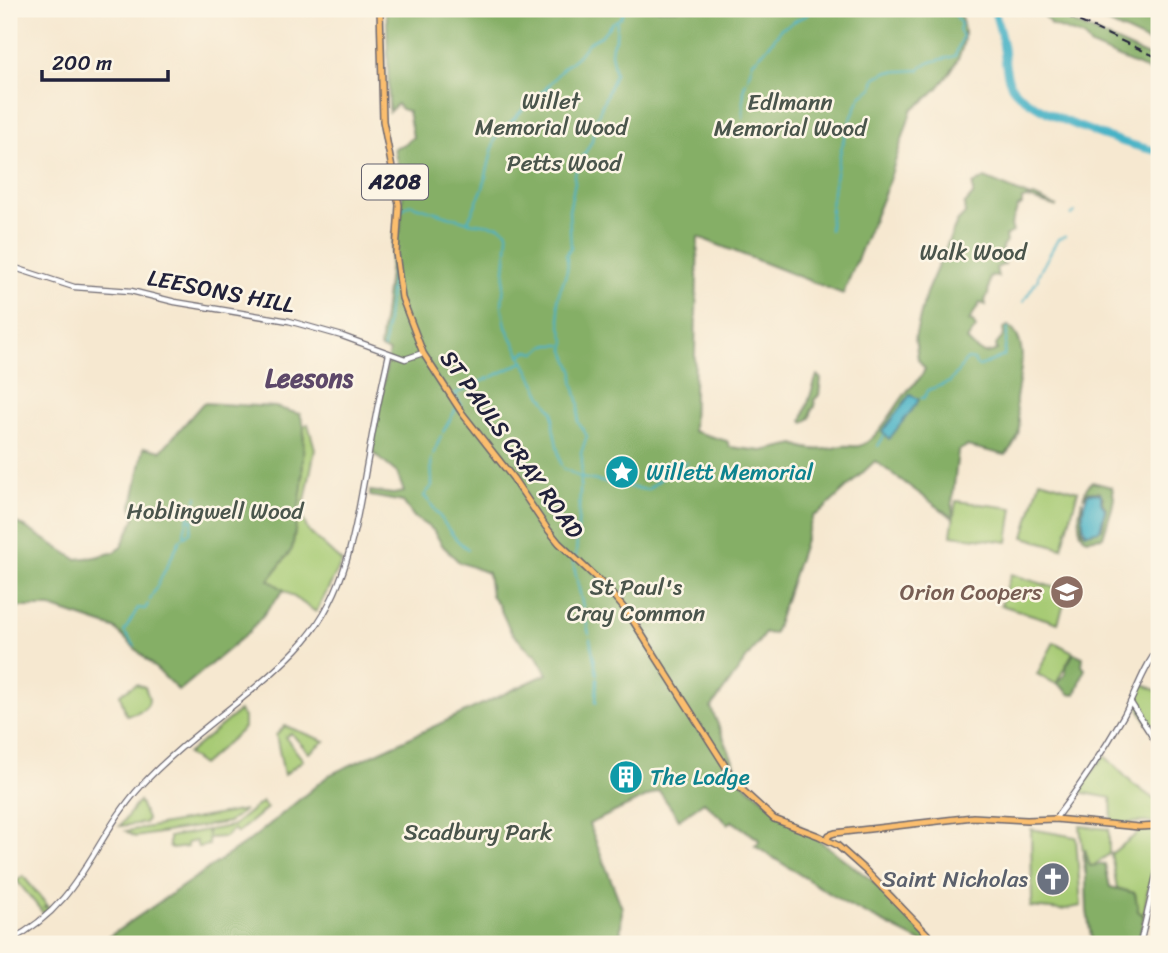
<svg xmlns="http://www.w3.org/2000/svg" width="1168" height="953" viewBox="0 0 1168 953" font-family="Sriracha,sans-serif">
<style>
.green{fill:#a7cb75;stroke:#647658;stroke-width:2}
.forest{fill:#85af66;stroke:#546850;stroke-width:2}
.water{fill:#47b2c6;stroke:#346a80;stroke-width:2}
.lines{fill:none;stroke-linecap:round;stroke-linejoin:round}
.stream{stroke:#47b2c6;stroke-width:2}
.river{stroke:#47b2c6;stroke-width:8}
.minor-casing{stroke:#6c676f;stroke-width:7}
.major-casing{stroke:#6c676f;stroke-width:8}
.minor{stroke:#fff;stroke-width:4.5}
.major{stroke:#fbbe6e;stroke-width:5}
.rail{stroke:#22223b;stroke-width:2;stroke-dasharray:10 5;stroke-linecap:butt}
.labels{text-anchor:middle;stroke-width:5;stroke-linejoin:round;paint-order:stroke}
.shield{fill:#fcf5e5;stroke:#63616e;stroke-width:2}
.shield-label{font-size:21px;font-weight:bold;fill:#22223b}
.park-label{font-size:23px;fill:#4a554c;stroke:#fcf5e5}
.street-label{font-size:23px;fill:#22223b;stroke:#fcf5e5}
.culture-label{font-size:23px;fill:#0d838f;stroke:#fcf5e5;text-anchor:start}
.education-label{font-size:23px;fill:#785e54;stroke:#fcf5e5;text-anchor:end}
.worship-label{font-size:23px;fill:#5b616d;stroke:#fcf5e5;text-anchor:end}
.quarter-label{font-size:26px;font-weight:bold;fill:#5d4869;stroke:#fcf5e5}
</style>
<rect width="100%" height="100%" fill="#fcf5e5"/>
<filter id="ink" filterUnits="userSpaceOnUse"><feTurbulence type="fractalNoise" baseFrequency=".0143" numOctaves="2"/><feDisplacementMap in="SourceGraphic" scale="14" xChannelSelector="R" yChannelSelector="G"/><feConvolveMatrix kernelMatrix="1 2 1 2 8 2 1 2 1" color-interpolation-filters="sRGB"/></filter>
<filter id="wash" filterUnits="userSpaceOnUse"><feTurbulence type="fractalNoise" baseFrequency=".00686" numOctaves="4" result="noise"/><feDisplacementMap in="SourceGraphic" scale="28" xChannelSelector="R" yChannelSelector="G"/><feGaussianBlur stdDeviation="1.57" result="paint"/><feColorMatrix in="noise" values="0 0 0 0 0 0 0 0 0 0 0 0 0 0 0 0 0 1.4 0 .05"/><feComposite in="paint" operator="in"/></filter>
<g filter="url(#wash)">
<rect width="100%" height="100%" fill="#f6e8d0"/>
<g class="green">
<polygon points="308,424 315,449 302,516 308,531 342,562 316,612 269,580 292,549 302,487 304,426"/>
<polygon points="1040,480 1078,491 1062,548 1024,537"/>
<polygon points="956,501 1013,508 1008,542 951,535"/>
<polygon points="1011,574 1068,592 1058,623 1001,605"/>
<polygon points="1054,642 1073,652 1056,684 1037,674"/>
<polygon points="1142,683 1159,692 1159,733 1156,737 1136,703"/>
<path d="M 136,684 L 145,687 C 146,691 149,695 149,699 C 149,710 134,714 126,715 L 120,694 Z"/>
<polygon points="239,711 244,717 244,728 202,765 187,754"/>
<polygon points="285,726 325,741 309,753 291,733 285,737 303,760 284,775 276,735"/>
<polygon points="1104,755 1132,783 1159,803 1159,822 1112,823 1111,798 1079,792"/>
<polygon points="139,801 147,819 145,823 120,826"/>
<polygon points="262,802 267,808 237,833 234,829 225,837 208,838 209,845 198,847 196,841 187,843 187,847 172,849 169,846 169,837 207,830 208,836 208,830 232,826"/>
<polygon points="245,810 229,822 135,837 126,831"/>
<polygon points="1080,826 1109,829 1109,854 1085,872"/>
<polygon points="1031,829 1076,837 1081,906 1061,910 1030,907 1032,900"/>
<path d="M 1159,829 C 1159,859 1146,886 1144,916 L 1138,911 L 1135,893 L 1117,888 L 1111,854 L 1142,830 Z"/>
<polygon points="23,876 47,905 44,908 48,906 50,909 44,914 17,881"/>
</g>
<g class="forest">
<path d="M 385,9 L 959,9 C 961,17 965,28 964,37 C 962,64 934,97 912,109 L 887,187 L 843,294 L 698,237 L 693,431 L 727,441 L 730,447 L 762,451 L 795,444 C 810,452 827,450 842,446 C 848,445 854,447 859,446 C 875,443 895,407 905,394 C 913,382 917,386 925,369 L 918,359 L 915,338 L 918,325 L 926,293 L 957,222 L 965,214 L 964,205 L 973,195 L 973,185 L 985,178 L 1030,197 L 1034,196 L 1057,207 L 1028,198 L 1022,199 L 1022,205 L 1018,207 L 1011,225 L 1013,232 L 1005,236 L 1006,242 L 1002,247 L 1001,259 L 1005,264 L 996,268 L 998,277 L 990,276 L 988,295 L 985,300 L 986,305 L 980,303 L 969,321 L 973,322 L 976,328 L 967,340 C 977,351 983,357 997,350 L 996,345 L 1004,335 L 1003,329 L 1008,326 C 1031,342 1019,376 1016,399 C 1015,407 1018,413 1019,421 C 1021,435 1014,446 1005,455 L 967,446 L 958,451 L 952,503 L 953,518 L 875,461 L 821,512 L 813,516 L 774,634 L 765,633 L 711,708 L 742,782 L 874,882 L 933,942 L 932,944 L 925,944 L 846,904 L 755,846 L 759,842 L 758,839 L 732,821 L 728,824 L 704,802 L 679,819 L 659,791 L 589,824 L 622,908 L 620,944 L 98,944 L 253,838 L 329,775 L 547,674 L 535,653 L 533,654 L 511,632 L 498,604 L 491,595 L 488,573 L 459,562 L 443,546 L 433,530 L 414,517 L 403,502 L 370,496 L 370,491 L 393,494 L 404,492 L 397,473 L 372,452 L 389,352 L 380,348 L 394,232 L 400,232 L 403,189 L 394,148 L 405,144 L 413,137 L 408,111 L 401,109 L 397,104 L 389,112 L 387,19 Z"/>
<polygon points="1027,9 1044,9 1159,61 1159,75 1091,46 1084,37 1051,25 1044,15"/>
<polygon points="1078,9 1159,9 1159,47"/>
<polygon points="817,375 821,379 819,395 814,400 815,407 812,409 810,418 804,423 802,421"/>
<polygon points="203,403 275,407 300,414 304,426 302,487 292,549 269,580 284,590 249,632 179,691 114,628 51,607 9,607 9,530 11,523 20,524 76,559 95,557 115,552 121,547 135,518 132,506 144,447 161,451"/>
<path d="M 1092,482 L 1112,487 L 1114,498 L 1112,508 L 1103,537 L 1086,539 C 1075,531 1079,513 1082,500 L 1082,530 L 1085,533 L 1102,529 L 1106,508 L 1102,502 L 1103,497 L 1099,492 L 1088,492 L 1083,498 L 1087,487 Z"/>
<polygon points="1074,653 1083,657 1082,665 1085,668 1076,694 1071,695 1057,683 1066,674 1065,668"/>
<polygon points="1085,849 1090,866 1105,864 1110,887 1135,893 1138,911 1144,916 1138,944 1092,944 1087,911"/>
</g>
<g class="water">
<polygon points="910,395 919,399 917,403 889,439 882,432"/>
<path d="M 1089,493 L 1101,494 L 1101,503 L 1105,509 L 1100,530 L 1086,533 C 1081,524 1082,502 1089,493 Z"/>
</g>
<g class="lines">
<g class="stream">
<path d="M 748,78 L 753,61 C 761,56 778,35 781,28 C 792,25 796,18 806,16 L 811,9"/>
<polyline points="743,118 744,87 746,82"/>
<polyline points="412,205 468,222 499,226 506,230 508,237 502,305 506,327 542,396 553,412 553,427 561,465"/>
<polyline points="403,209 410,204"/>
<polyline points="1071,215 1075,212"/>
<polyline points="468,221 483,188 495,139 506,125 511,122 526,106 539,99 540,93 544,91 563,68 578,56 588,43 601,36 612,23 621,18 625,9"/>
<path d="M 830,230 C 830,198 836,168 844,138 C 847,125 854,114 858,102 L 862,95 L 873,88 L 875,78 L 886,72 L 919,70 L 927,63 L 955,56 L 963,36 L 959,30 L 961,24 L 956,17 L 958,12 L 955,9"/>
<polyline points="1023,302 1038,279 1038,275 1058,239 1065,236"/>
<polyline points="384,348 394,255"/>
<polyline points="520,355 528,351 536,353 545,345 562,345"/>
<polyline points="492,377 523,362"/>
<polyline points="921,398 924,398 928,390 950,382 967,359 974,360 976,365 980,366 1004,356 1008,328"/>
<polyline points="461,405 455,394 489,378"/>
<polyline points="443,432 456,409"/>
<polyline points="878,446 884,436"/>
<polyline points="433,455 441,436"/>
<path d="M 431,459 L 432,486 L 424,496 C 440,512 448,536 468,549"/>
<polyline points="563,468 581,478 647,490 668,473 687,462"/>
<polyline points="196,500 197,497"/>
<path d="M 184,534 C 185,523 190,513 195,503"/>
<path d="M 576,556 L 582,460 L 581,453 L 587,436 L 578,422 L 579,404 L 573,381 L 574,373 L 564,348 L 566,342 C 562,334 557,309 558,298 C 560,284 572,271 566,255 L 571,247 L 569,211 L 575,182 L 574,177 L 578,165 L 592,141 L 594,125 L 615,74 L 611,53 L 612,45 L 616,38 L 617,20"/>
<polyline points="573,562 589,634"/>
<polyline points="150,600 180,540 190,532 193,519 190,520"/>
<polyline points="590,639 597,674"/>
<polyline points="135,646 124,632 138,608 145,609 148,604"/>
<polyline points="596,703 597,678"/>
</g>
<path class="river" d="M 994,9 C 997,21 1001,33 1003,45 C 1005,57 1005,72 1010,83 C 1022,111 1129,147 1159,151"/>
</g>
</g>
<g filter="url(#ink)">
<g class="lines">
<g class="minor-casing">
<g id="minor">
<polyline points="9,266 74,287 131,291 175,302 289,321 342,336 405,359 423,353"/>
<polyline points="1131,703 1159,747"/>
<path d="M 1055,819 C 1080,786 1103,752 1124,715 C 1136,693 1143,668 1159,648"/>
<path d="M 9,941 C 83,903 91,841 141,786 C 188,735 249,699 297,649 C 348,596 355,528 368,458 C 374,423 381,389 389,354"/>
<polyline points="1140,944 1159,863"/>
</g>
</g>
<g class="major-casing">
<g id="major">
<polyline points="380,9 383,121 399,205 396,253 402,298 423,353 462,413 513,478 546,527 559,543 606,587 628,613 738,786 774,819 819,836 837,845 866,871 929,936 941,944"/>
<polyline points="827,839 829,835 835,833 973,817 1027,820 1055,819 1139,827 1159,826"/>
</g>
</g>
<use href="#minor" class="minor"/>
<use href="#major" class="major"/>
<polyline class="rail" points="1052,9 1159,58"/>
</g>
</g>
<defs>
<g id="sight-disc" transform="scale(1.75)"><circle r="9.5" fill="#0f9aa8" stroke="#fcf5e5"/><path d="M0-6L1.8-2.2L6-1.7L2.9 1.2L3.7 5.4L0 3.3L-3.7 5.4L-2.9 1.2L-6-1.7L-1.8-2.2Z" fill="#fff"/></g>
<g id="school-disc" transform="scale(1.75)"><circle r="9.5" fill="#8d6e63" stroke="#fcf5e5"/><path d="M0-5L7-2L0 1L-7-2ZM-4 1L0 2.5L4 1V4Q0 6-4 4Z" fill="#fff"/></g>
<g id="building-disc" transform="scale(1.75)"><circle r="9.5" fill="#0f9aa8" stroke="#fcf5e5"/><path d="M-4-6H4V6H1V3H-1V6H-4ZM-2.5-4.3h1.7v1.8h-1.7ZM.8-4.3h1.7v1.8H.8ZM-2.5-1h1.7V.8h-1.7ZM.8-1h1.7V.8H.8Z" fill="#fff"/></g>
<g id="church-disc" transform="scale(1.75)"><circle r="9.5" fill="#6b7280" stroke="#fcf5e5"/><path d="M-1.2-6h2.4v3.5h3.3v2.4h-3.3V6h-2.4V-.1h-3.3v-2.4h3.3Z" fill="#fff"/></g>
</defs>
<g fill-rule="evenodd">
<use href="#sight-disc" x="622" y="472"/>
<use href="#school-disc" x="1067" y="592"/>
<use href="#building-disc" x="626" y="777"/>
<use href="#church-disc" x="1053" y="879"/>
</g>
<g class="labels">
<rect class="shield" x="362" y="164.5" width="66" height="35" rx="5"/>
<g class="shield-label">
<text x="395" y="189">A208</text>
</g>
<g class="park-label">
<text x="551" y="109">Willet<tspan x="551" dy="26">Memorial Wood</tspan></text>
<text x="790" y="110">Edlmann<tspan x="790" dy="26">Memorial Wood</tspan></text>
<text x="564" y="171">Petts Wood</text>
<text x="973" y="260">Walk Wood</text>
<text x="215" y="519">Hoblingwell Wood</text>
<text x="636" y="595">St Paul's<tspan x="636" dy="26">Cray Common</tspan></text>
<text x="478" y="840">Scadbury Park</text>
</g>
<g class="street-label">
<text transform="translate(221 291) rotate(11)" y="8">LEESONS HILL</text>
<text transform="translate(512 444) rotate(54)" y="8">ST PAULS CRAY ROAD</text>
</g>
<g class="culture-label">
<text x="646" y="480">Willett Memorial</text>
<text x="650" y="785">The Lodge</text>
</g>
<g class="education-label">
<text x="1042" y="600">Orion Coopers</text>
</g>
<g class="worship-label">
<text x="1028" y="887">Saint Nicholas</text>
</g>
<g class="quarter-label">
<text x="309" y="387">Leesons</text>
</g>
</g>
<rect width="1168" height="953" fill="none" stroke="#fcf5e5" stroke-width="35"/>
<path d="M42 70v10h126v-10" fill="none" stroke="#22223b" stroke-width="3.5"/>
<text x="52" y="70" font-size="21" fill="#22223b" stroke="#fcf5e5" stroke-width="5" paint-order="stroke">200 m</text>
</svg>
